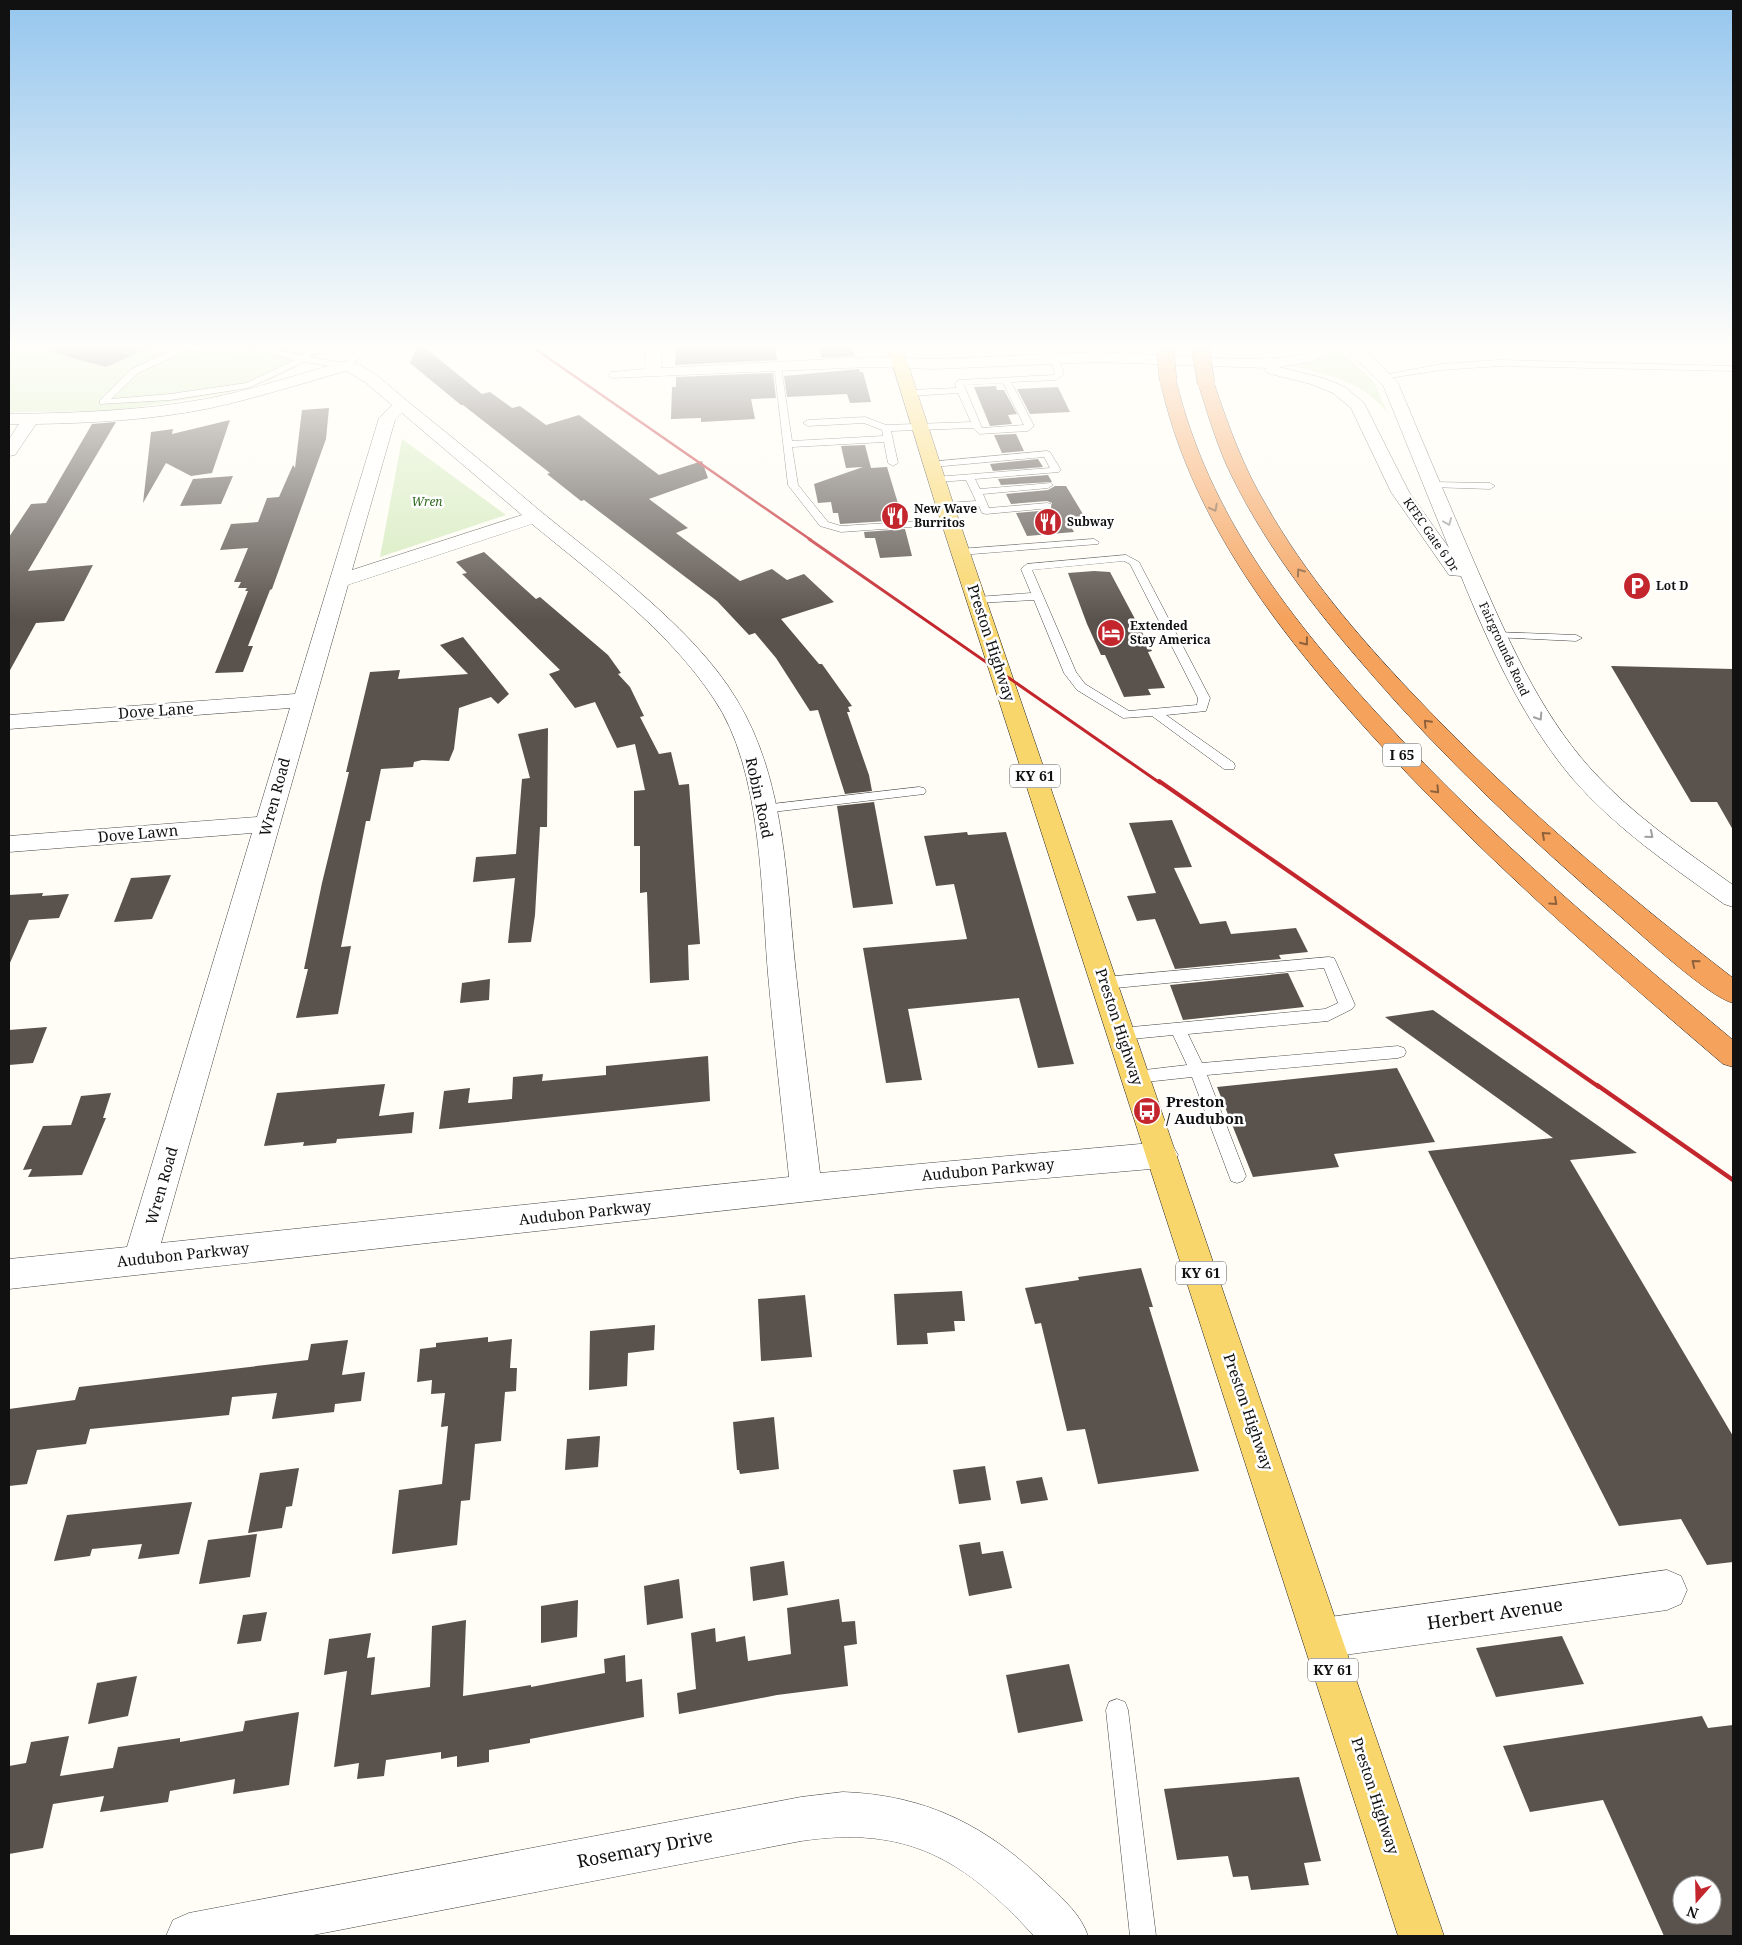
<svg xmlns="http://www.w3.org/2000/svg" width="1742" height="1945" viewBox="0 0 1742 1945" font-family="'Noto Serif',serif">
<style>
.green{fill:#d5ebbd}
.building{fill:#5a524d;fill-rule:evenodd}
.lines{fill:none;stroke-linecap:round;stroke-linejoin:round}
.service-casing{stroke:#444;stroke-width:1}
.minor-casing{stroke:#444;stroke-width:1}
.primary-casing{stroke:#222;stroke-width:1}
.motorway-casing{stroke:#222;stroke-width:1}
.service{fill:#fff;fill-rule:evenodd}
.minor{fill:#fff;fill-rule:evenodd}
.primary{fill:#f9d66b;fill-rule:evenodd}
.motorway{fill:#f5a25d;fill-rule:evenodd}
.rail-far3{stroke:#c4262e;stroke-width:2.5}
.rail-far2{stroke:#c4262e;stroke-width:3}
.rail-far1{stroke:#c4262e;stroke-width:4}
.rail{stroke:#c4262e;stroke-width:4.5}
.motorway-bridge-casing{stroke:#222;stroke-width:18;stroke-linecap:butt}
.motorway-bridge{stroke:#f5a25d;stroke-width:17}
.oneway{stroke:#8e613b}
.oneway2{stroke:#a0a0a0}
.labels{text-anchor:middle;stroke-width:5;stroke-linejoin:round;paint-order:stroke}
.far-park-label{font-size:12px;font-style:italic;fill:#2f6b1f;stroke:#fff}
.far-poi-label{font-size:12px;font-weight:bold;fill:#111;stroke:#fff;text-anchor:start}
.far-street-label{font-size:12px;fill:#111;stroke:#fff}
.shield{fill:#fff;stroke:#585858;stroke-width:1}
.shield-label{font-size:14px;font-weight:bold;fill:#111}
.street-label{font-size:15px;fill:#111;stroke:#fff}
.poi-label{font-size:15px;font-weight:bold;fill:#111;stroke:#fff;text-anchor:start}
.near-street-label{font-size:18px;fill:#111;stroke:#fff}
</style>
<rect width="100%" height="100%" fill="#fffdf5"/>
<g class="green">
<polygon points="9,346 338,346 267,382 228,393 113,411 9,412"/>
<path d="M 1337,347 L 1374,382 L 1388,414 C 1367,384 1331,375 1297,367 L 1329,356 Z"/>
<polygon points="402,439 506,515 380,557"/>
</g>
<g class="building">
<polygon points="55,346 152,346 106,367 54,353"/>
<polygon points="417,346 423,346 482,394 490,392 512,408 520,406 546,425 579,415 659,475 702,461 708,478 649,499 688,528 676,533 740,581 772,569 787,580 804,574 834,602 781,619 819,664 822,664 852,706 848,707 850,712 847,712 869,775 872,791 845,794 818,710 810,711 776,658 755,633 749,635 717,601 584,500 581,501 547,474 550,473 463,405 461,405 410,363"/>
<polygon points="676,346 775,346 777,360 675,365"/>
<polygon points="819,346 852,346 855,356 822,358"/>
<polygon points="859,369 860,372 863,372 871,402 850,403 847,394 787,397 784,376"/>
<polygon points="773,373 776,398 751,399 755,419 701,422 701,418 671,419 672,387 676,387 676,377"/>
<polygon points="996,386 997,390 1004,390 1017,414 1008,415 1012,424 990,426 974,387"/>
<polygon points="1058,387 1070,412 1030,414 1017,389"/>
<polygon points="329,408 326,439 272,589 270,590 248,646 253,646 243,672 215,673 248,591 245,591 247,588 238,588 241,582 234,582 248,548 220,550 231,524 258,522 267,498 279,497 293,465 295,468 302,410"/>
<polygon points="230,420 212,473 191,476 166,463 143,503 151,432 173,429 172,434"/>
<polygon points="116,422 28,571 93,565 64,621 36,623 9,672 9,537 31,504 46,503 92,424"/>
<polygon points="1016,434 1024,451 1002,453 994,435"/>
<polygon points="865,445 871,468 887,467 903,520 840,524 838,513 833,513 831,502 818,503 814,484 863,467 846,468 841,446"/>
<polygon points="1038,459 1043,467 993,471 990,464"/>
<polygon points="1048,475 1052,482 1001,485 998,479"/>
<polygon points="233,476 221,504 180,506 193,479"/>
<polygon points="1055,486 1066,486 1089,524 1070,525 1074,532 1027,536 1016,513 1051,510 1052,503 1047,501 1011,504 1006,494 1048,490"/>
<polygon points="905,529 912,556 880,558 875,538 865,538 864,532"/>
<polygon points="484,552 536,599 540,597 608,655 621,673 618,674 630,687 644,716 640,717 659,754 671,752 679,785 689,784 700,944 688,945 689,980 650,983 647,892 640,893 640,846 634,846 634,791 645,790 635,744 617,748 595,702 575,708 549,674 560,670 462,574 467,573 456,562"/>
<polygon points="1094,571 1110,572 1152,651 1148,652 1165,688 1148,689 1151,695 1124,697 1105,655 1101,655 1087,624 1068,573"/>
<polygon points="463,637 509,694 498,704 491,697 459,708 454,749 449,761 422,760 414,762 413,767 381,769 370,821 366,821 341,947 351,946 338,1014 296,1018 308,969 304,969 322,883 349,772 346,772 370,672 400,670 398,679 468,674 440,645"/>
<polygon points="1611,666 1733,669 1733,830 1717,802 1691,802"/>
<polygon points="548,728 547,827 540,827 535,915 531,942 508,943 515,878 473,882 476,857 516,854 522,779 530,778 518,734"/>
<polygon points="874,802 893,904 853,908 837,806"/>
<polygon points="1172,820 1192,867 1174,868 1200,924 1226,921 1231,934 1296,928 1308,952 1279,955 1281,959 1175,969 1155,919 1137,921 1127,896 1156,893 1129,823"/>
<polygon points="967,832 968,835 1006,832 1074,1064 1038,1068 1019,998 908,1009 922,1080 886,1083 863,948 967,939 954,884 936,886 924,836"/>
<polygon points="171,875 152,919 114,922 131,878"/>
<polygon points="43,893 42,896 69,894 59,918 29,920 9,965 9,895"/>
<polygon points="1288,973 1304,1007 1183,1020 1170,985"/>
<polygon points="490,979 489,1000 460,1003 462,983"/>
<polygon points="1433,1010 1637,1153 1570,1160 1733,1436 1733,1562 1707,1565 1681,1519 1619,1526 1428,1151 1553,1138 1385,1017"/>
<polygon points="47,1027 33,1063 9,1065 9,1030"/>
<polygon points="708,1056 710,1101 439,1129 444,1091 470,1088 468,1103 512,1099 513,1077 543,1074 542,1081 606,1075 606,1066"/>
<polygon points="1397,1068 1435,1142 1334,1154 1339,1167 1253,1177 1217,1087"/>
<polygon points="385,1084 379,1116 414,1112 412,1133 337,1139 336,1143 303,1146 304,1142 264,1146 277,1093"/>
<polygon points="111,1093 103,1118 106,1118 82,1175 28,1177 32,1169 23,1170 43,1126 71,1125 81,1096"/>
<polygon points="1141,1268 1153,1307 1149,1307 1199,1471 1098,1484 1085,1429 1067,1431 1041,1323 1035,1324 1025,1288 1079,1280 1078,1277"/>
<polygon points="962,1291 965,1321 954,1321 955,1331 927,1333 928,1344 897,1345 894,1294"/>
<polygon points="805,1295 812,1357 761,1361 758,1299"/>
<polygon points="655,1325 654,1350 628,1353 627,1386 589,1390 590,1331"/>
<polygon points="488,1337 488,1342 512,1339 510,1368 517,1368 516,1391 505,1392 501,1441 475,1444 470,1500 461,1501 457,1545 392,1554 399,1490 442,1484 448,1426 441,1427 445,1393 431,1394 432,1380 417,1382 420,1349 436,1347 436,1343"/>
<polygon points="348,1340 342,1375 365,1372 361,1401 335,1404 334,1412 272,1419 277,1393 232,1397 229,1415 90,1429 86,1444 37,1450 27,1484 9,1486 9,1409 75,1400 79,1387 308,1360 311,1344"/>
<polygon points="774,1417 779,1469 740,1474 739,1470 737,1470 733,1422"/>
<polygon points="600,1436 598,1467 565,1470 567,1439"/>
<polygon points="985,1466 991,1500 959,1504 953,1470"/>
<polygon points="299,1468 292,1506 286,1507 282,1528 248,1533 260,1473"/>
<polygon points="1042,1477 1048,1500 1021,1504 1016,1481"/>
<polygon points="192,1502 179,1554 138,1559 142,1544 92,1549 90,1556 54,1561 67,1515"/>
<polygon points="257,1534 250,1577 199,1584 208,1540"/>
<polygon points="980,1542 982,1554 1003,1551 1012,1588 969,1596 959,1545"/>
<polygon points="784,1561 788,1595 753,1601 750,1567"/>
<polygon points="679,1579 683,1618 647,1625 644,1586"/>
<polygon points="839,1599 842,1622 855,1621 857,1644 844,1646 848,1686 777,1695 679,1714 677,1693 696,1689 691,1633 715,1628 716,1642 745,1636 748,1661 791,1654 787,1608"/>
<polygon points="578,1600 577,1637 541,1643 541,1606"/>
<polygon points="267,1612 261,1641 237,1644 243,1615"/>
<polygon points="466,1620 463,1696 531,1685 531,1687 605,1673 604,1659 625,1655 626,1682 642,1679 644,1717 530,1739 530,1743 489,1750 489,1762 457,1767 457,1756 441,1759 441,1752 386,1760 384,1776 357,1779 359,1763 334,1767 347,1671 324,1675 329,1639 371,1633 367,1658 375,1657 371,1695 430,1687 432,1626"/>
<polygon points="1562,1636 1584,1684 1496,1697 1476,1648"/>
<polygon points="1069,1664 1083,1721 1018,1733 1006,1675"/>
<polygon points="137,1676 128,1716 88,1724 97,1683"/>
<polygon points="299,1712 289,1785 233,1794 235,1779 170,1791 168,1802 100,1812 104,1796 53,1804 43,1848 9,1854 9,1766 26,1763 31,1742 69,1736 60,1776 113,1768 118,1747 180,1738 180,1742 243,1731 245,1721"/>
<path d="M 1702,1716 L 1708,1728 L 1733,1725 L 1733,1936 L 1664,1936 L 1603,1800 L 1530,1812 L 1503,1746 ZM 1682,1885 L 1712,1885 L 1712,1915 L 1682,1915 Z"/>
<polygon points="1299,1777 1321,1861 1304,1863 1309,1885 1251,1890 1248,1876 1233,1877 1228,1856 1177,1860 1164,1789"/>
</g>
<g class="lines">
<g class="service-casing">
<g id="service">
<path d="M 181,346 L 197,346 L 208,350 L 263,346 L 301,356 L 314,346 L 325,346 L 309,357 L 346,363 L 361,346 L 370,346 L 348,369 L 304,362 L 248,388 L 170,400 L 100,404 L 100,400 L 132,369 ZM 253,348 L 295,360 L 246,383 L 170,394 L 111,399 L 138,373 L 189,349 C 214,356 228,353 253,348 Z"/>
<path d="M 1036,346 L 1045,346 L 1058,358 L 1064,374 L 1056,380 L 1011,382 L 1034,426 L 1028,431 L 979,434 L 973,428 L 891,431 L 898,463 L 893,466 L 888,463 L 884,442 L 792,447 L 798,485 L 828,522 L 841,526 L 950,519 L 954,520 L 954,524 L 841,532 L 820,526 L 788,485 L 774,365 L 781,367 L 792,441 L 883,436 L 882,430 L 864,423 L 808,426 L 803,423 L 808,420 L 865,417 L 886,425 L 971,422 L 958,393 L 910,396 L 906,393 L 910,390 L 956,388 L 955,383 L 959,380 L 1054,375 L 1055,373 L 1050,359 ZM 1003,383 L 1024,425 L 982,428 L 964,385 Z"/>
<polygon points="1499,360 1733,366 1733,371 1499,366 1441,370 1383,379 1379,376 1441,364"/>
<polygon points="1047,451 1050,452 1061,470 1059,472 975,479 980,489 1051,483 1053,485 1048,488 983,494 989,508 1047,503 1051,504 1051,508 986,514 982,513 979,506 945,509 940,506 945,503 976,501 966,480 938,482 935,481 935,477 1050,468 1044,457 933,467 930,466 930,462"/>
<polygon points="1433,482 1490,483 1495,486 1490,489 1430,487 1428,485"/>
<polygon points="1094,539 1099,542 1098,544 960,555 955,552 960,549"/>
<path d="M 1126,555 L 1139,562 L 1210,698 L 1206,711 L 1166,715 L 1234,763 L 1235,766 L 1234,769 L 1224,769 L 1152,716 L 1123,718 L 1077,690 L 1064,673 L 1034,600 L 977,603 L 972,600 L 977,597 L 1031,593 L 1021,569 L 1027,564 ZM 1124,561 L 1130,564 L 1198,698 L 1197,705 L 1129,711 L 1085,684 L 1076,672 L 1032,570 Z"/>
<polygon points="1496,632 1576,635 1582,638 1576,641 1492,637 1492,633"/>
<polygon points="919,787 924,788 926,791 924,794 764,813 757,809 764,805"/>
<polygon points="1329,957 1334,958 1336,962 1355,1005 1352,1009 1328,1021 1188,1034 1202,1063 1398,1046 1404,1048 1406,1052 1404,1056 1398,1058 1207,1075 1246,1176 1243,1181 1237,1183 1231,1181 1192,1077 1136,1083 1130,1081 1128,1077 1130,1073 1136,1071 1187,1065 1173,1035 1121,1040 1115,1038 1113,1034 1115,1030 1121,1028 1325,1009 1338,1003 1324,968 1105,989 1100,987 1097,983 1100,979 1105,977"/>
<polygon points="1117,1699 1125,1702 1128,1710 1156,1936 1130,1936 1106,1710 1109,1702"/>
</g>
</g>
<g class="minor-casing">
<g id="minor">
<path d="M 645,346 L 661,346 L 661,368 L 870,357 L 934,359 L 1099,352 L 1242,359 L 1274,358 L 1302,355 L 1318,346 L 1334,346 C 1322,363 1299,364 1279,367 L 1323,378 L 1345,387 L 1364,403 L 1409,492 L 1449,548 L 1383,385 L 1342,346 L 1359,346 L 1377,361 L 1398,383 C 1423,443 1449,504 1475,564 C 1506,635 1538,710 1590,768 C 1631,814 1683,849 1733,885 L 1733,907 L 1724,904 C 1671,866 1615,828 1572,778 C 1522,718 1490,647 1461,576 L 1449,575 L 1391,492 L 1351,408 L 1333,393 L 1311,384 L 1267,373 L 1265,370 L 1267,368 L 1099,362 L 934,369 L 870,367 L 611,378 L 609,375 L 611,372 L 645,369 Z"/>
<path d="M 348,361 C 371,367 389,386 406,400 C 444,431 482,461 519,493 C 588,553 690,621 737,700 C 786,781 786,882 796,973 C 803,1040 812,1107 820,1173 L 1162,1142 L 1173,1146 L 1178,1155 L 1173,1164 L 1162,1168 L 920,1189 L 9,1289 L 9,1259 L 127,1247 L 252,833 L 9,852 L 9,836 L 257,817 L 290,708 L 9,729 L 9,715 L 295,694 L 379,418 L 392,405 L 365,382 L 346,371 C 299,384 254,399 206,409 C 150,420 93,423 36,424 L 15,455 L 9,456 L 9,439 L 19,424 L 9,424 L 9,414 C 75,413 140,411 205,399 C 254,390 300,373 348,361 ZM 402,413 L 522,515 L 352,570 L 395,420 ZM 532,524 C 596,577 668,629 714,699 C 762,769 761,891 768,974 C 774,1042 782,1109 789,1177 L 161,1243 L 348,585 Z"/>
<polygon points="1667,1570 1681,1576 1687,1590 1681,1604 1667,1610 1323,1658 1309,1652 1303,1638 1309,1624 1323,1618"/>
<path d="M 843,1792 C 928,1795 989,1827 1049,1886 C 1065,1901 1081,1915 1088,1936 L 1034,1936 C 964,1859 907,1825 801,1841 L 308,1936 L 166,1936 L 173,1920 L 189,1913 L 801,1797 Z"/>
</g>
</g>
<g class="primary-casing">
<polygon id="primary" points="887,346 902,346 954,506 1444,1936 1398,1936 936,506"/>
</g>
<g class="motorway-casing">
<g id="motorway">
<path d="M 1168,375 L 1176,380 C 1208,515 1292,622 1385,722 C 1491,838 1612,939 1733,1040 L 1733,1067 L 1723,1064 C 1599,958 1476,851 1367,730 C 1275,627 1190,517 1160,380 Z"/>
<path d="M 1206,378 L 1214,383 C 1228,425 1243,467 1266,505 C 1305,574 1357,635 1411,692 C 1510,797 1619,890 1733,978 L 1733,1003 C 1709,997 1644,937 1621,917 C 1531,840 1444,759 1367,669 C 1313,607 1262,541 1227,466 C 1215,439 1207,411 1198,383 Z"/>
</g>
</g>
<use href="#service" class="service"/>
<use href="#minor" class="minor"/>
<use href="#primary" class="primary"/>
<use href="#motorway" class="motorway"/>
<polyline class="rail-far3" points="531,346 811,540"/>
<polyline class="rail-far2" points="809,539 1160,783"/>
<polyline class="rail-far1" points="1159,781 1599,1087"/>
<polyline class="rail" points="1597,1085 1733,1180"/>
<g class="motorway-bridge-casing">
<g id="motorway-bridge">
<polyline points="1165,346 1168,380"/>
<polyline points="1200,346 1206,383"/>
</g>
</g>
<use href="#motorway-bridge" class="motorway-bridge"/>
</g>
<defs><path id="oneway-chevron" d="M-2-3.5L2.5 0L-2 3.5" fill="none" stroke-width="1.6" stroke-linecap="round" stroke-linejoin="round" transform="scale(1.25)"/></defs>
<g class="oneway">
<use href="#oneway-chevron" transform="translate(1214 508) rotate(63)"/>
<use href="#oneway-chevron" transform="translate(1300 572) rotate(-126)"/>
<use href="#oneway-chevron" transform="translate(1305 642) rotate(52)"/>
<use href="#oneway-chevron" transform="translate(1427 723) rotate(-134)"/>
<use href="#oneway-chevron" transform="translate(1436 790) rotate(46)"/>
<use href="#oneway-chevron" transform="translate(1545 835) rotate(-138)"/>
<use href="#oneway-chevron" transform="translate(1554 902) rotate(42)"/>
<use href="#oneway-chevron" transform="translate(1695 963) rotate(-141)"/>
</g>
<g class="oneway2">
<use href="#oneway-chevron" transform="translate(1448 522) rotate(67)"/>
<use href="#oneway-chevron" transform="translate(1539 717) rotate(57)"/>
<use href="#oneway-chevron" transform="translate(1650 835) rotate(40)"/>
</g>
<linearGradient id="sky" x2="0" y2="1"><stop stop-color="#95c6ee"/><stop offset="0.56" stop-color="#fffefa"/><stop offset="1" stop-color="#fffefa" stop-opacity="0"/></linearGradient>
<rect width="1742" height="619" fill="url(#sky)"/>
<defs>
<g id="restaurant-disc" transform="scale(1.4375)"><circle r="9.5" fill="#c4262e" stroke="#fff"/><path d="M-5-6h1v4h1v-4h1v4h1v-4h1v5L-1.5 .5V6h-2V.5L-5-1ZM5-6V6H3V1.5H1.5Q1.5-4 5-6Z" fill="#fff"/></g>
<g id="parking-disc" transform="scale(1.4375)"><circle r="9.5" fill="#c4262e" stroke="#fff"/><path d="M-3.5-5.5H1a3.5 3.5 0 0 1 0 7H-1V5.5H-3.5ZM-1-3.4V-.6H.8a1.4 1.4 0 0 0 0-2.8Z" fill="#fff"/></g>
<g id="hotel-disc" transform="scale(1.4375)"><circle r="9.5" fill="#c4262e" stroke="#fff"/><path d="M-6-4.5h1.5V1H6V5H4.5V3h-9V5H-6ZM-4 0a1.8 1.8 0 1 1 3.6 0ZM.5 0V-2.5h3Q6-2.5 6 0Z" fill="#fff"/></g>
<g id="bus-disc" transform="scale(1.4375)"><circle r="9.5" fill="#c4262e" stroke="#fff"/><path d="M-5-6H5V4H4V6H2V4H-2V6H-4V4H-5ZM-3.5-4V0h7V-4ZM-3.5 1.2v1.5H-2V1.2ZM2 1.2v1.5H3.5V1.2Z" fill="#fff"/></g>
</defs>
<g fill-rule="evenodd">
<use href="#restaurant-disc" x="895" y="516"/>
<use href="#restaurant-disc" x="1048" y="522"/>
<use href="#parking-disc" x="1637" y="586"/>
<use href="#hotel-disc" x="1111" y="633"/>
<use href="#bus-disc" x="1147" y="1111"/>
</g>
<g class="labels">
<g class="far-park-label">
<text x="427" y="506">Wren</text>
</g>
<g class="far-poi-label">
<text x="914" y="513">New Wave<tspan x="914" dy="14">Burritos</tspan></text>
<text x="1067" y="526">Subway</text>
<text x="1656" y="590">Lot D</text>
<text x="1130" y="630">Extended<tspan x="1130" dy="14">Stay America</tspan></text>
</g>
<g class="far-street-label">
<text transform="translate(1431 535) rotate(55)" y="4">KFEC Gate 6 Dr</text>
<text transform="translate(1504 649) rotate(65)" y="4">Fairgrounds Road</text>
</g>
<g class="shield">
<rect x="1383" y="743.5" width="38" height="23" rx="4"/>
<rect x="1010" y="764.5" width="50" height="23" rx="4"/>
<rect x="1176" y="1261.5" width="50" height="23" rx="4"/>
<rect x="1308" y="1658.5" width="50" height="23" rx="4"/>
</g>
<g class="shield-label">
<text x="1402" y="760">I 65</text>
<text x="1035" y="781">KY 61</text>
<text x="1201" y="1278">KY 61</text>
<text x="1333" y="1675">KY 61</text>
</g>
<g class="street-label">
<text transform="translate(991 643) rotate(72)" y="5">Preston Highway</text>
<text transform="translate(156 711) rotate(-4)" y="5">Dove Lane</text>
<text transform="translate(275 797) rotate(-75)" y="5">Wren Road</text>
<text transform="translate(759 798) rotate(78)" y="5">Robin Road</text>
<text transform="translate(138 834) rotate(-5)" y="5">Dove Lawn</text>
<text transform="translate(1119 1027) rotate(72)" y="5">Preston Highway</text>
<text transform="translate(988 1170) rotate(-5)" y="5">Audubon Parkway</text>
<text transform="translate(162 1186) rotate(-74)" y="5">Wren Road</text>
<text transform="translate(585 1213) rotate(-6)" y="5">Audubon Parkway</text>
<text transform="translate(183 1255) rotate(-6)" y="5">Audubon Parkway</text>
<text transform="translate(1248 1412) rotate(71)" y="5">Preston Highway</text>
<text transform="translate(1375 1796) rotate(72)" y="5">Preston Highway</text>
</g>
<g class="poi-label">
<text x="1166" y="1107">Preston<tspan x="1166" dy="17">/ Audubon</tspan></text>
</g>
<g class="near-street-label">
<text transform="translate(1495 1614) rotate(-8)" y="6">Herbert Avenue</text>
<text transform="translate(645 1849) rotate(-11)" y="6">Rosemary Drive</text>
</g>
</g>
<rect width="1742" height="1945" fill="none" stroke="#111111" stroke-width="20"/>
<g transform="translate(1697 1900) rotate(200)"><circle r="24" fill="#ffffff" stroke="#a0a0a0"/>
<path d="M0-4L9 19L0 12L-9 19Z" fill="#c4262e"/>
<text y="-8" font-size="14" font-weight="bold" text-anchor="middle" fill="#111111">N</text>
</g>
</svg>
